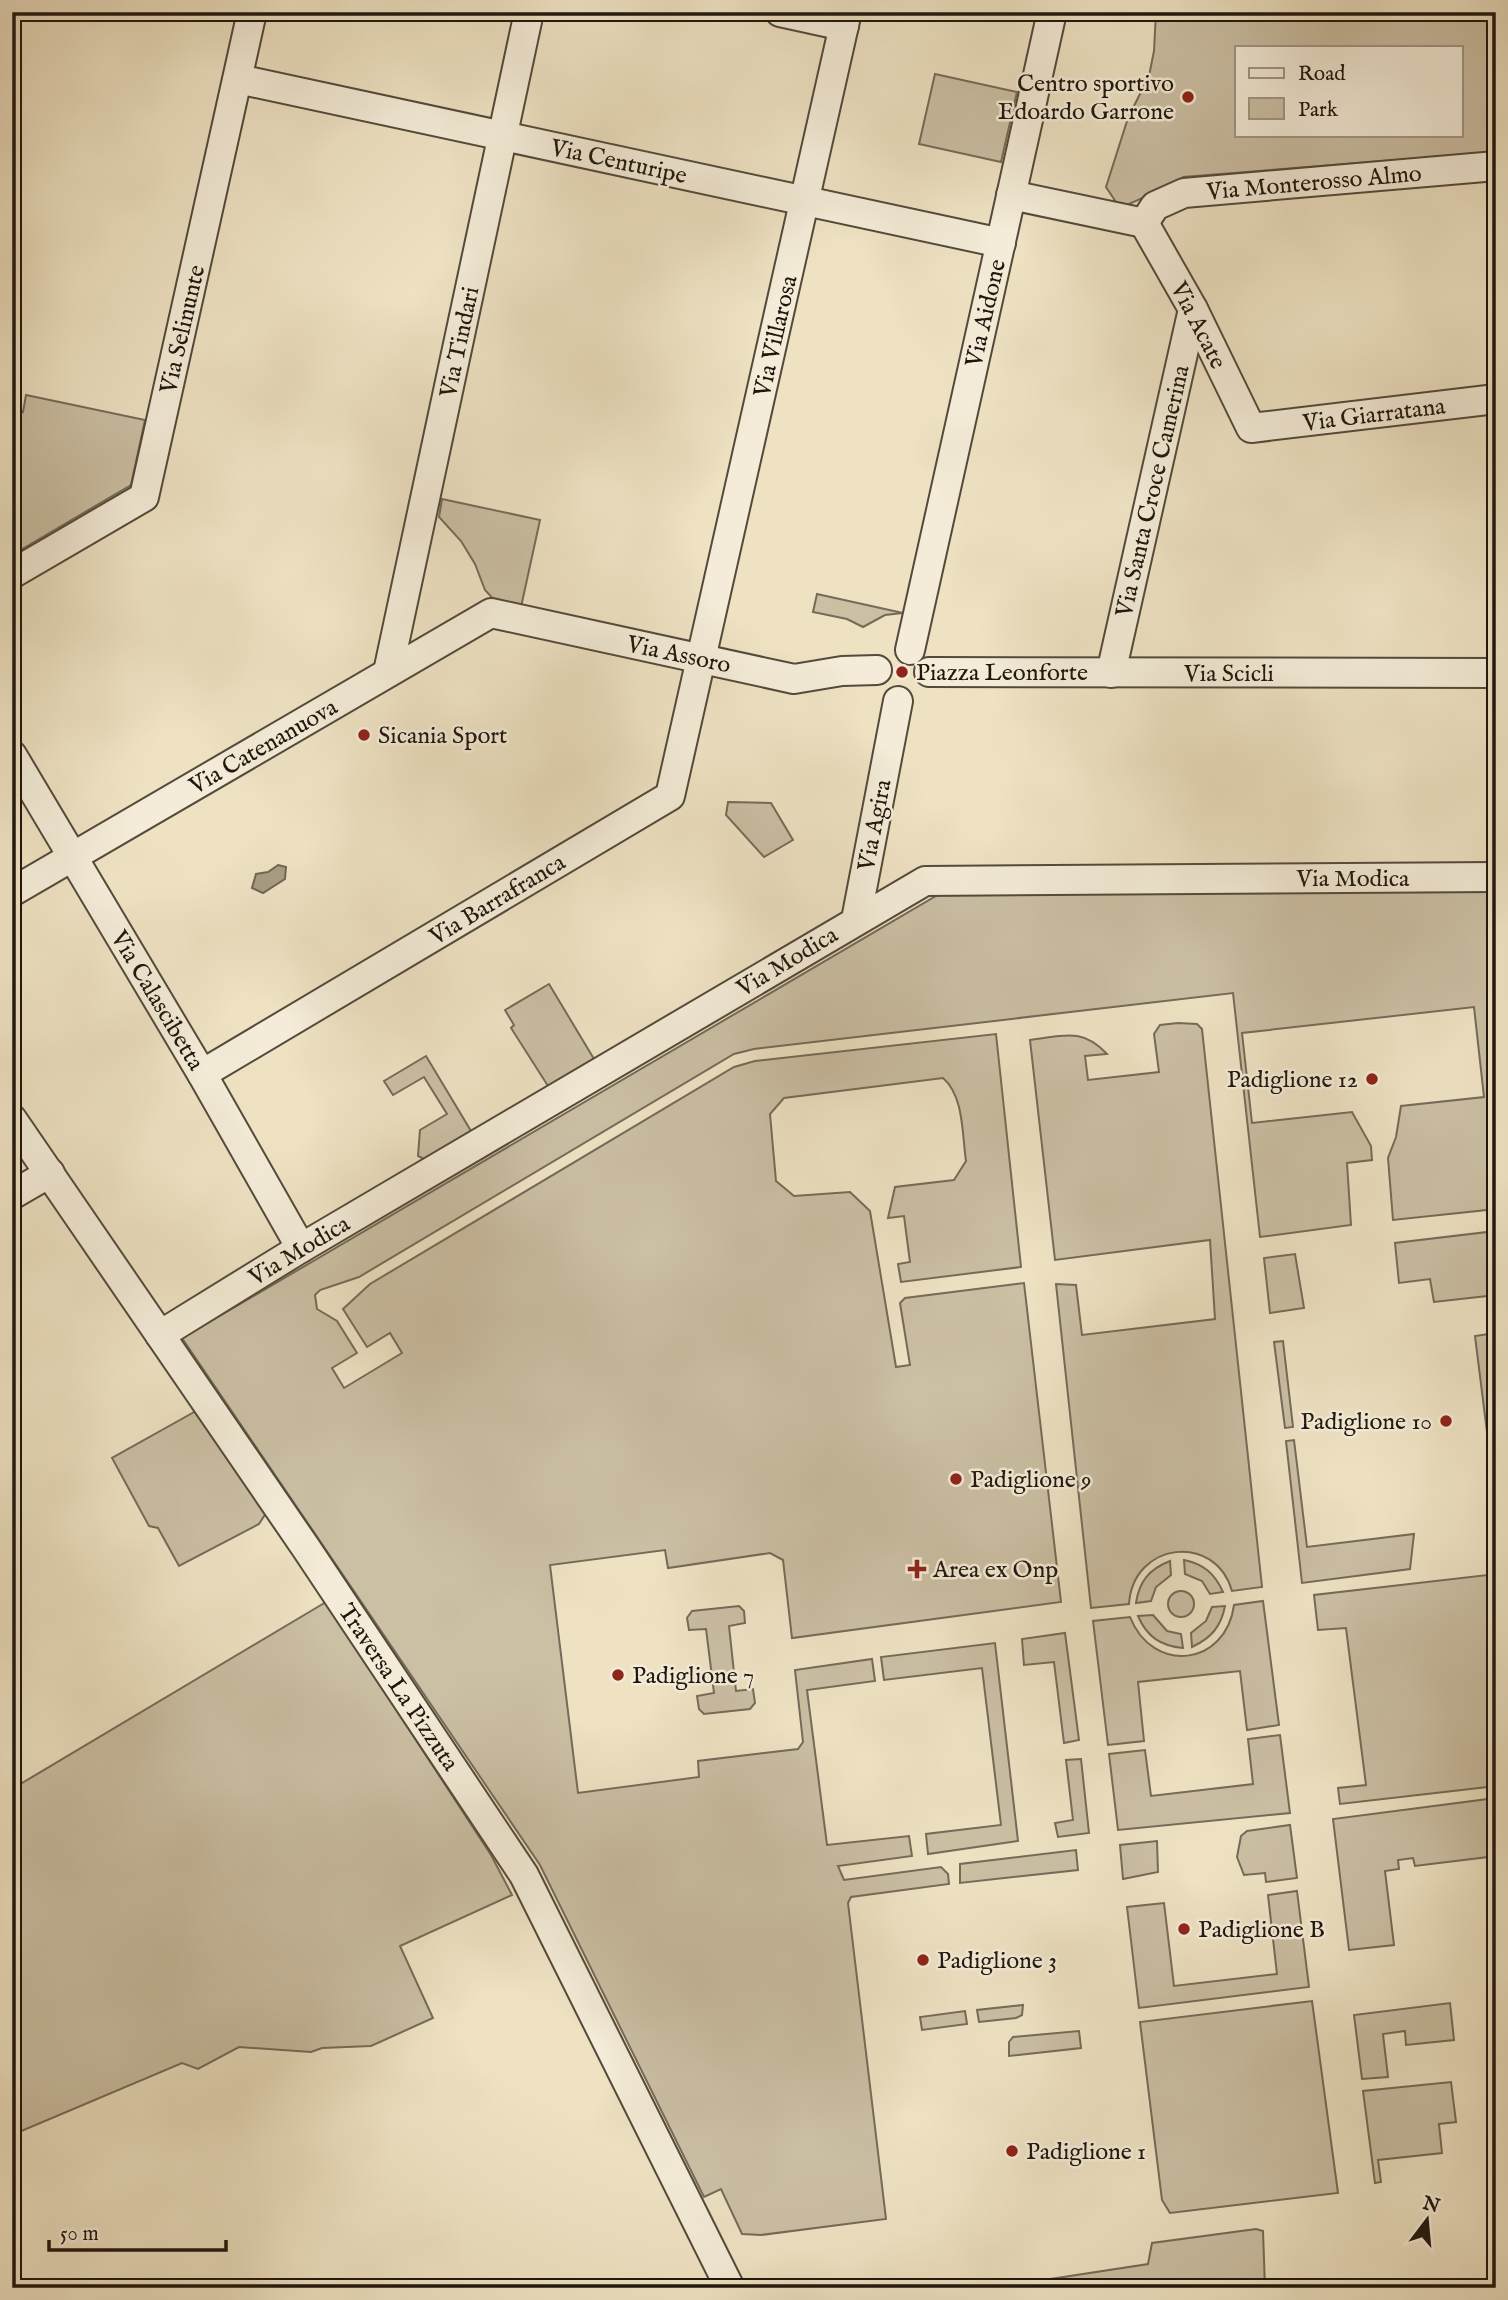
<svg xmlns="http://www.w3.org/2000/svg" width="1508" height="2300" viewBox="0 0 1508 2300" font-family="'IM FELL English',serif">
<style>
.green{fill:#cbbfa4;stroke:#756b59;stroke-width:2;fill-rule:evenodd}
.water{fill:#a89d85;stroke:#716755;stroke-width:2}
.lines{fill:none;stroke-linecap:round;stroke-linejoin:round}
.minor-casing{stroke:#534a3b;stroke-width:32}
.minor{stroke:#f4ecd8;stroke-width:28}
.poi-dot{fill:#8f2418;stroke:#f4ecd8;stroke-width:2.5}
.labels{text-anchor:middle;stroke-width:5;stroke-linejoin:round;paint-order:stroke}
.poi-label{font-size:24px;fill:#1f170e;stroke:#f4ecd8;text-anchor:start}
.street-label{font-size:24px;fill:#1f170e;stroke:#f4ecd8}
</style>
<rect width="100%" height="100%" fill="#eee2c3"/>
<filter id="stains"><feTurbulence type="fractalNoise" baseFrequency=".00286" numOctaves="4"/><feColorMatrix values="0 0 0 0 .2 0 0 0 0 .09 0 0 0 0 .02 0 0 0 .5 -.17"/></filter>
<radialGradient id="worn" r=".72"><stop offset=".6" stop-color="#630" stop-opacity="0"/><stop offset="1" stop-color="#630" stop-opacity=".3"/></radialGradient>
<g class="green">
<path d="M 1156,12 L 1496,12 L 1496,152 L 1183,177 L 1181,181 L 1120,208 L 1106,187 L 1128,118 L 1149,76 L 1154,51 ZM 1237,47 L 1461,47 L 1461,135 L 1237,135 Z"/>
<polygon points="935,74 1017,92 1001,162 919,144"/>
<polygon points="26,395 145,420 131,485 12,555 12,418 23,412"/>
<polygon points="442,499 540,520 521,607 497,603 485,590 475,564 461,541 439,517"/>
<polygon points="817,594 903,613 885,615 863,627 847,619 813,612"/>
<polygon points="728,802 771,803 793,840 764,857 726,815"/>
<path d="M 1496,890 L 1496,1209 L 1393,1220 L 1388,1158 L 1396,1137 L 1401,1106 L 1484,1097 L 1474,1007 L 1242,1033 L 1252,1123 L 1352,1112 L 1371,1146 L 1372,1160 L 1347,1163 L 1351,1225 L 1260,1237 L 1233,993 L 754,1049 L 734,1054 L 359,1277 L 320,1290 L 315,1295 L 317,1309 L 337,1321 L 357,1353 L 332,1368 L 344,1388 L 402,1353 L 390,1333 L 367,1347 L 343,1309 L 370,1284 L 734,1067 L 755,1061 L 996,1034 L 1021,1267 L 901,1282 L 898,1264 L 910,1262 L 904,1216 L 888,1218 L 895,1187 L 954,1180 L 966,1161 C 962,1134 964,1096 943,1078 L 784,1098 L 770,1114 L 776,1181 L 794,1196 L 850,1192 L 870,1211 L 896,1367 L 910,1365 L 900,1303 L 905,1298 L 1024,1283 L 1061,1602 L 792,1638 L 783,1560 L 770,1553 L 668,1568 L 665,1550 L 550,1565 L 578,1793 L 699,1777 L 698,1761 L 798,1749 L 803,1742 L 795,1670 L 872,1659 L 875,1681 L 807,1690 L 827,1845 L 909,1836 L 912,1856 L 838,1866 L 844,1880 L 941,1867 L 948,1874 L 949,1884 L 851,1897 L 848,1903 L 886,2219 L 761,2235 L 742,2234 L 721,2189 L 704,2197 L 540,1865 L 182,1338 L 936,896 L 951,892 Z"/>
<polygon points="549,984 594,1059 548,1086 511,1028 514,1025 505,1010"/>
<path d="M 1178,1023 L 1197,1024 L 1202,1029 L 1262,1587 L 1232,1591 C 1215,1532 1133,1542 1129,1604 L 1091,1608 L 1056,1284 L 1076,1285 L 1082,1335 L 1215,1319 L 1210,1240 L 1055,1260 L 1030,1040 C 1063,1036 1082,1027 1107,1054 L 1085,1056 L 1088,1080 L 1159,1072 L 1154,1034 L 1160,1025 Z"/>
<polygon points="426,1056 471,1131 424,1159 418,1156 420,1130 447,1114 424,1077 393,1095 384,1081"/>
<polygon points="1496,1231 1496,1295 1434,1302 1430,1279 1399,1283 1395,1243"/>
<polygon points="1295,1254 1304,1308 1270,1313 1264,1258"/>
<polygon points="1496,1333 1496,1504 1475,1336"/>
<polygon points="1283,1341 1293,1427 1285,1428 1274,1342"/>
<polygon points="196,1411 266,1513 259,1524 179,1566 158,1528 149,1526 112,1458"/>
<polygon points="1294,1440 1307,1547 1414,1534 1410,1569 1302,1583 1286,1441"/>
<path d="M 1184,1560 C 1204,1564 1215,1574 1223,1592 L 1210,1594 L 1202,1581 L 1185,1574 Z"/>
<path d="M 1170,1561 L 1171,1575 L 1156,1587 L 1151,1601 L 1136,1603 C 1139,1582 1149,1569 1170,1561 Z"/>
<polygon points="1496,1574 1496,1786 1340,1804 1338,1788 1366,1785 1346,1628 1318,1630 1314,1595"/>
<circle cx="1181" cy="1604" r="13"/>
<path d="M 1263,1601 L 1279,1725 L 1247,1730 L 1240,1671 L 1138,1682 L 1144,1741 L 1108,1745 L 1093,1621 L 1130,1617 C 1153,1675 1226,1666 1234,1605 Z"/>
<polygon points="326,1602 491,1855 512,1895 400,1946 433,2018 371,2046 322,2048 311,2052 239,2047 198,2069 182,2063 12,2135 12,1789"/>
<polygon points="739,1606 744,1611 745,1623 729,1626 736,1691 753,1689 755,1703 750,1709 704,1714 699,1709 697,1696 714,1693 706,1629 689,1630 687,1618 692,1611"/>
<path d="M 1225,1606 C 1221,1627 1211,1638 1192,1647 L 1191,1633 L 1206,1621 L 1212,1607 Z"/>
<path d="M 1153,1615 L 1167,1631 L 1181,1634 L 1183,1648 C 1161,1646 1147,1637 1138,1616 Z"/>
<polygon points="1065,1633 1079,1740 1064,1743 1054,1662 1024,1665 1022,1639"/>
<polygon points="995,1643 1018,1841 928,1854 926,1834 1001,1825 982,1668 884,1680 881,1657"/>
<polygon points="1280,1735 1290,1813 1118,1830 1109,1754 1145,1750 1151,1796 1253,1784 1248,1739"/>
<polygon points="1081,1759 1089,1833 1058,1837 1055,1823 1073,1820 1066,1760"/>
<polygon points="1496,1798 1496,1856 1415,1866 1413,1858 1398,1860 1399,1869 1385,1871 1394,1945 1349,1950 1333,1819"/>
<polygon points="1290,1825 1297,1878 1266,1882 1265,1873 1244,1875 1237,1857 1241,1836 1247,1831"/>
<polygon points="1157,1841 1158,1872 1123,1879 1120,1845"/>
<polygon points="1076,1850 1078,1870 960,1883 960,1864"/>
<polygon points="1297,1891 1309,1987 1139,2008 1127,1907 1164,1903 1174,1986 1277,1974 1268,1895"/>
<polygon points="1312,2001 1338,2193 1170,2213 1162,2200 1140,2022"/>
<polygon points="1450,2003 1454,2040 1406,2045 1405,2031 1383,2034 1388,2077 1362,2079 1354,2015"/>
<polygon points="1023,2005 1022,2015 1016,2018 979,2022 977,2010"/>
<polygon points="965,2011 967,2024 922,2030 920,2017"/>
<polygon points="1079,2031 1081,2048 1009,2056 1009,2042 1013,2037"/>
<polygon points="1451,2082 1456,2122 1439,2124 1442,2153 1378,2160 1381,2182 1375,2183 1363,2091"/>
<polygon points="1256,2229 1263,2231 1265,2288 991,2288 1148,2264 1152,2243"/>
</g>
<polygon class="water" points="278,865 286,867 285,879 263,893 252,888 256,874 268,872"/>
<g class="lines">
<g class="minor-casing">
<g id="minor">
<polyline points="780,12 844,26"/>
<polyline points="238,79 1001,243"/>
<polyline points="1011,195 1144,223"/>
<polyline points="1144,223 1193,309 1251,428 1496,399"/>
<polyline points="1144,223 1155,206 1184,193 1496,166"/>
<polyline points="12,574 144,497 252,12"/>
<polyline points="910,650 1052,12"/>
<polyline points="388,672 529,12"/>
<polyline points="929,672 1496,673"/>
<polyline points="1111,673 1193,309"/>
<polyline points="12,755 202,1074 301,1248"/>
<polyline points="12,892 491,613 794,679 842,671 877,670"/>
<polyline points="856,920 898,701"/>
<polyline points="202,1074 670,796 847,12"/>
<polyline points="12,1119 306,1548 524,1875 730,2288"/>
<polyline points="12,1195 50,1173"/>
<polyline points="160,1335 301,1248 925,881 1496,877"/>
</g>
</g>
<use href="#minor" class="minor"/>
</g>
<g class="poi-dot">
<circle cx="1188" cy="97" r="7"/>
<circle cx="902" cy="672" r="7"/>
<circle cx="364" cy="735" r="7"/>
<circle cx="1372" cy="1079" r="7"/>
<circle cx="1446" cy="1421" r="7"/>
<circle cx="956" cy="1479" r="7"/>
<path d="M913.5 1558.5h7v7h7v7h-7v7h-7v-7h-7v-7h7z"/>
<circle cx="618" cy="1675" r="7"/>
<circle cx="1184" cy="1929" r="7"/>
<circle cx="923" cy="1960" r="7"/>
<circle cx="1012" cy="2151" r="7"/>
</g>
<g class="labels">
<g class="poi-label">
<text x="1174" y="91" text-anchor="end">Centro sportivo<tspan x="1174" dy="28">Edoardo Garrone</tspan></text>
<text x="916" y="680">Piazza Leonforte</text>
<text x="378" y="743">Sicania Sport</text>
<text x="1358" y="1087" text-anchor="end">Padiglione 12</text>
<text x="1432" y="1429" text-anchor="end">Padiglione 10</text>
<text x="970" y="1487">Padiglione 9</text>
<text x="933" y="1577">Area ex Onp</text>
<text x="632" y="1683">Padiglione 7</text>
<text x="1198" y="1937">Padiglione B</text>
<text x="937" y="1968">Padiglione 3</text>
<text x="1026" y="2159">Padiglione 1</text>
</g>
<g class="street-label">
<text transform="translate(619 161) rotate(12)" y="8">Via Centuripe</text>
<text transform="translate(1314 182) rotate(-5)" y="8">Via Monterosso Almo</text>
<text transform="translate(985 313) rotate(-77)" y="8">Via Aidone</text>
<text transform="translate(1199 325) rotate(63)" y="8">Via Acate</text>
<text transform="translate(182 329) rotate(-77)" y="8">Via Selinunte</text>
<text transform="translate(775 336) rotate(-77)" y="8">Via Villarosa</text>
<text transform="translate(459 342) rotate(-78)" y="8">Via Tindari</text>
<text transform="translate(1374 414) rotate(-7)" y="8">Via Giarratana</text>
<text transform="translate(1152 491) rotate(-77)" y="8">Via Santa Croce Camerina</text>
<text transform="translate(679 654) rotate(12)" y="8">Via Assoro</text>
<text x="1229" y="681">Via Scicli</text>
<text transform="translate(263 746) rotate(-30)" y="8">Via Catenanuova</text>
<text transform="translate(874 825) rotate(-79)" y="8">Via Agira</text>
<text x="1353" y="886">Via Modica</text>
<text transform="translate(497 899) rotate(-31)" y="8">Via Barrafranca</text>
<text transform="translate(787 961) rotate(-31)" y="8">Via Modica</text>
<text transform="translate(158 1000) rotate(59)" y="8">Via Calascibetta</text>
<text transform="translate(299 1250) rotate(-31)" y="8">Via Modica</text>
<text transform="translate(399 1687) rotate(56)" y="8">Traversa La Pizzuta</text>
</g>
</g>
<rect width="1508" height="2300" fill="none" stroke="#eee2c3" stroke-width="42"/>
<rect x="14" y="14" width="1480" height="2272" fill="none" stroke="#1f170e" stroke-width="3.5"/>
<rect x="21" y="21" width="1466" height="2258" fill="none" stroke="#1f170e" stroke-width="2"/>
<rect x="1235" y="46" width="228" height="91" fill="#f4ecd8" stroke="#9f9787" stroke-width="2"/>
<rect x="1249" y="68" width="35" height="10" fill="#f4ecd8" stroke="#9f9787" stroke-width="2"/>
<text x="1298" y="80" font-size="21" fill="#1f170e">Road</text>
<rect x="1249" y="98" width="35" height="21" fill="#cbbfa4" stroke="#9f9787" stroke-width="2"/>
<text x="1298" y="116" font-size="21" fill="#1f170e">Park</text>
<g transform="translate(1427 2220) rotate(16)" stroke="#f4ecd8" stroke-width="5" paint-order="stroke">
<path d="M0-5L12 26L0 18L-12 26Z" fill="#1f170e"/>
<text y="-10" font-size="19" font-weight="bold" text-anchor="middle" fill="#1f170e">N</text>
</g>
<path d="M49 2240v10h177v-10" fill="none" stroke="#1f170e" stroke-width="3.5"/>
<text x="60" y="2240" font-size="21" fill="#1f170e" stroke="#f4ecd8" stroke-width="5" paint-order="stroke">50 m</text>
<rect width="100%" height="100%" filter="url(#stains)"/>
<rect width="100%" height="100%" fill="url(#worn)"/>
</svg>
